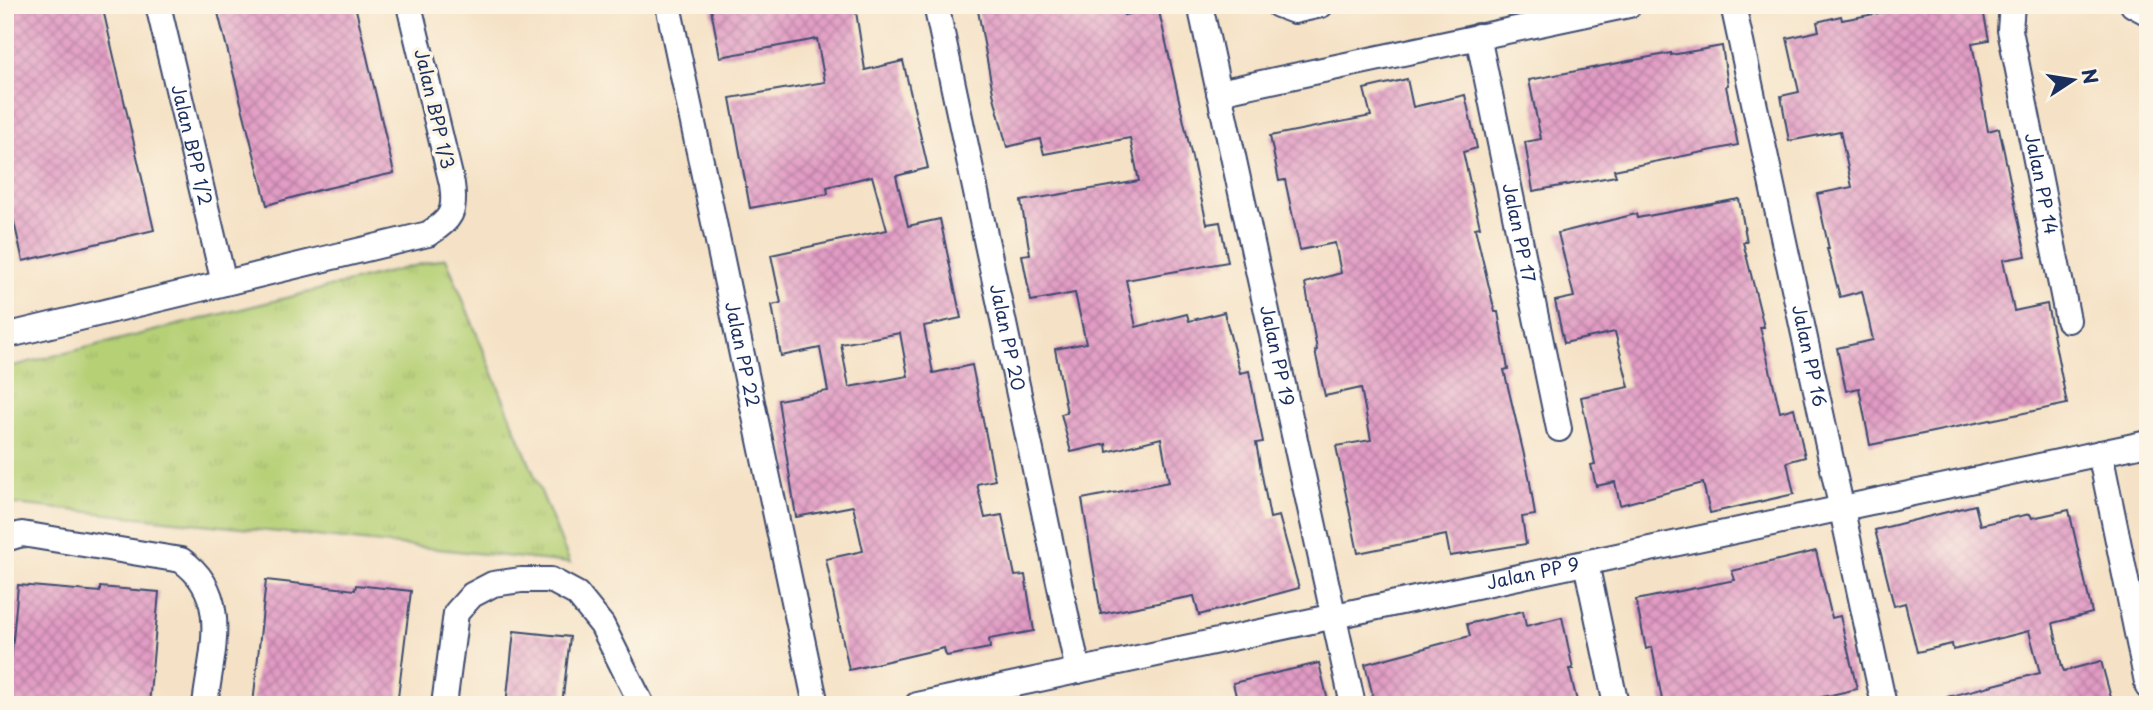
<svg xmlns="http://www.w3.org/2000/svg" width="2153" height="710" viewBox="0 0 2153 710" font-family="'Playpen Sans',sans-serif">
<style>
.park{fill:url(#park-tufts);stroke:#68806a;stroke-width:2}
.building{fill:url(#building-cross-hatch);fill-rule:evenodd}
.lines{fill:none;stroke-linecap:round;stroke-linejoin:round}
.street-casing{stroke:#3c4a6e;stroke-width:28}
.street{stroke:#fff;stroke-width:24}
.labels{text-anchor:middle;stroke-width:7;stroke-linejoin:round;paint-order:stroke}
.street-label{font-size:18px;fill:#1b2f5e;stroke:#fcf5e5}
</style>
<defs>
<pattern id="park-tufts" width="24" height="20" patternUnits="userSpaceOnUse" patternTransform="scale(1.75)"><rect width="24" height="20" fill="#b6d076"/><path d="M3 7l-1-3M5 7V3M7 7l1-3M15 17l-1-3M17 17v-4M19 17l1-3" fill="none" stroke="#9cb368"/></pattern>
<pattern id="building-cross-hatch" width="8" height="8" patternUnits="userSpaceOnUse" patternTransform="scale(1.75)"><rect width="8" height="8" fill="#e29bc4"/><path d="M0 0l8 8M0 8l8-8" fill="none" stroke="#b67fa2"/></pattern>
</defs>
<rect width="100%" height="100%" fill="#fcf5e5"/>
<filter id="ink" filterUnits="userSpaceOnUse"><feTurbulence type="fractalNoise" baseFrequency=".0143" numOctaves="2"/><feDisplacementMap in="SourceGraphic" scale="14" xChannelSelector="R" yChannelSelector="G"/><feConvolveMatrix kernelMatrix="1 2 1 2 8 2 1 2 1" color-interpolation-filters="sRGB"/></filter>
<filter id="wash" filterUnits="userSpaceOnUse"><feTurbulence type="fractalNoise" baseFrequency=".00686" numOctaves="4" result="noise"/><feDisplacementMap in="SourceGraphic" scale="28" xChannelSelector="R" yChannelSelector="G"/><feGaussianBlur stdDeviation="1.57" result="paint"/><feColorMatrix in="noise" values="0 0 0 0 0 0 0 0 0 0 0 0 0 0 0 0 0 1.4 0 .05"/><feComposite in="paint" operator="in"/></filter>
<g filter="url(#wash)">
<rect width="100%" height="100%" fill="#f5e2c6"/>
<polygon class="park" points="446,258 570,563 5,503 5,368"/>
<g id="blocks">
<g class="building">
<polygon points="5,5 102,5 154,230 23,261 5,183"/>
<polygon points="216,5 355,5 394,173 319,190 267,205"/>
<path d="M 733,5 L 855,5 L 865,70 L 903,61 L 928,168 L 896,176 L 908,226 L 940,219 L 961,318 L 924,326 L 933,373 L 972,365 L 995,480 L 977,484 L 985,518 L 1002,515 L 1015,576 L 1025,575 L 1034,631 L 989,639 L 990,648 L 946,656 L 944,648 L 849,670 L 826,559 L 863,551 L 853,506 L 796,517 L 778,400 L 828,391 L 820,348 L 781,356 L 772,305 L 781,303 L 771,255 L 887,230 L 872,176 L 827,187 L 828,194 L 750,208 L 730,98 L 825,82 L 817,39 L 720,57 L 711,9 ZM 900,333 L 908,376 L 849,387 L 841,344 Z"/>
<polygon points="977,5 1105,5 1106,13 1122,9 1124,15 1158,7 1207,224 1220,222 1228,262 1126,280 1136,327 1187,314 1189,321 1224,312 1240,373 1249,371 1263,442 1256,443 1270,518 1279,516 1299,588 1199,615 1194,596 1101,614 1082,499 1169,482 1161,438 1107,452 1106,444 1071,452 1061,414 1067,413 1055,349 1086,343 1075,293 1031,301 1022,255 1030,254 1021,201 1139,181 1130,138 1044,154 1040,139 1007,147 993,93"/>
<polygon points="1890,5 1982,5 1989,40 1972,43 1988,131 1999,128 2026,256 2003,260 2014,311 2047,304 2067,404 1870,445 1859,388 1846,391 1837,348 1873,340 1862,291 1840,297 1827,249 1829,249 1817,194 1852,187 1840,131 1789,141 1781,96 1799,92 1787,38 1819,31 1817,22 1841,16 1842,20 1891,11"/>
<polygon points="1722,46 1728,85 1726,86 1738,145 1614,170 1616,176 1533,191 1525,142 1541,139 1529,80 1671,53 1671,55"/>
<polygon points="1407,79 1413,107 1465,95 1477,148 1463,152 1480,227 1475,228 1495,312 1498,312 1508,369 1504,370 1529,476 1535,515 1522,517 1526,544 1450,556 1446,535 1358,553 1336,446 1371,440 1361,388 1325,396 1315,351 1317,350 1305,283 1341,273 1335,243 1300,250 1285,180 1279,181 1270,136 1371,116 1364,89"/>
<polygon points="1739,199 1747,242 1743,242 1764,327 1760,327 1780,412 1794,408 1805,457 1787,462 1794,494 1710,513 1703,483 1620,505 1615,482 1596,486 1591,465 1595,464 1581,397 1629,387 1615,332 1564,343 1555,301 1574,297 1558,233 1636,214 1637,218"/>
<polygon points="1975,505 1980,525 2030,514 2032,518 2069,510 2092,613 2053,623 2062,667 2064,671 2101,661 2113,705 1948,705 1947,697 2040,673 2029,631 1953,650 1952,644 1917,652 1905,603 1894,606 1875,530"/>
<polygon points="1816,551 1832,618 1840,616 1857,689 1788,705 1663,705 1652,647 1646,649 1636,600 1735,580 1732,571"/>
<polygon points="266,580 355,590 356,585 411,591 397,705 253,705"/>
<polygon points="18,585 100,592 100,587 159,592 149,705 7,705"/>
<polygon points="1523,611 1526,626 1562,617 1573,669 1569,669 1578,705 1375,705 1365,664 1470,636 1467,624"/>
<polygon points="514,631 570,637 562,705 506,705"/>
<polygon points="1319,663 1329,705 1238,705 1233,683"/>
</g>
</g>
</g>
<g filter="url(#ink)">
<use href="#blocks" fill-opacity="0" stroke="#3c4a6e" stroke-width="2"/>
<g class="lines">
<g class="street-casing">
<g id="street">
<path id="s1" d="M 158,5 L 224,283"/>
<path id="s2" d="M 668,5 L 816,705"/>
<path id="s3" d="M 936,5 L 1078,671"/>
<path id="s4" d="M 1200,5 L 1353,705"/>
<polyline points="1278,5 1294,11 1321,5"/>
<path id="s5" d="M 1733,5 L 1884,705"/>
<path id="s6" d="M 2012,5 L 2010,30 L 2068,320"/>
<polyline points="2133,5 2148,13"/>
<path id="s7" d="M 1478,36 L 1559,429"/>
<polyline points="1219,92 1629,5"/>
<path d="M 5,336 L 428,234 C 451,220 456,212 452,184 L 409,5"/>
<polyline points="2100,453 2148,687"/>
<path d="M 5,539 L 22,534 L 181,560 C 232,595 211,653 205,705"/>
<polyline points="1586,563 1616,705"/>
<polyline points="444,705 456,613 472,595 493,584 521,580 551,580 577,594 602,625 642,705"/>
<path id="s8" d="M 917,705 L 2148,443"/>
</g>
</g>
<use href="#street" class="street"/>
</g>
</g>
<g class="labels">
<g class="street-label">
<text transform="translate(434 109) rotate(77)" y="6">Jalan BPP 1/3</text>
<text dy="6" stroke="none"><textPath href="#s1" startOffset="144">Jalan BPP 1/2</textPath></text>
<text dy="6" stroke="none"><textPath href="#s6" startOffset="182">Jalan PP 14</textPath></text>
<text dy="6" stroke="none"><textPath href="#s7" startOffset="201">Jalan PP 17</textPath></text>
<text dy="6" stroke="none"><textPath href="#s3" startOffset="340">Jalan PP 20</textPath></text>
<text dy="6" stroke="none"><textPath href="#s2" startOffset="357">Jalan PP 22</textPath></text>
<text dy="6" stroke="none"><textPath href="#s4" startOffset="359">Jalan PP 19</textPath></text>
<text dy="6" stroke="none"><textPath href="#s5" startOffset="359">Jalan PP 16</textPath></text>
<text dy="6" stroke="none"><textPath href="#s8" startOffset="630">Jalan PP 9</textPath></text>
</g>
</g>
<rect width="2153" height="710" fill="none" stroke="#fcf5e5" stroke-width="28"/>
<g transform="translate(2073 80) rotate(78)" stroke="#fcf5e5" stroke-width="5" paint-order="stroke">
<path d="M0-5L12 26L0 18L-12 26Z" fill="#1b2f5e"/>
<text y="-10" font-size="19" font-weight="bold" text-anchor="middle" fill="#1b2f5e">N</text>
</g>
</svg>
